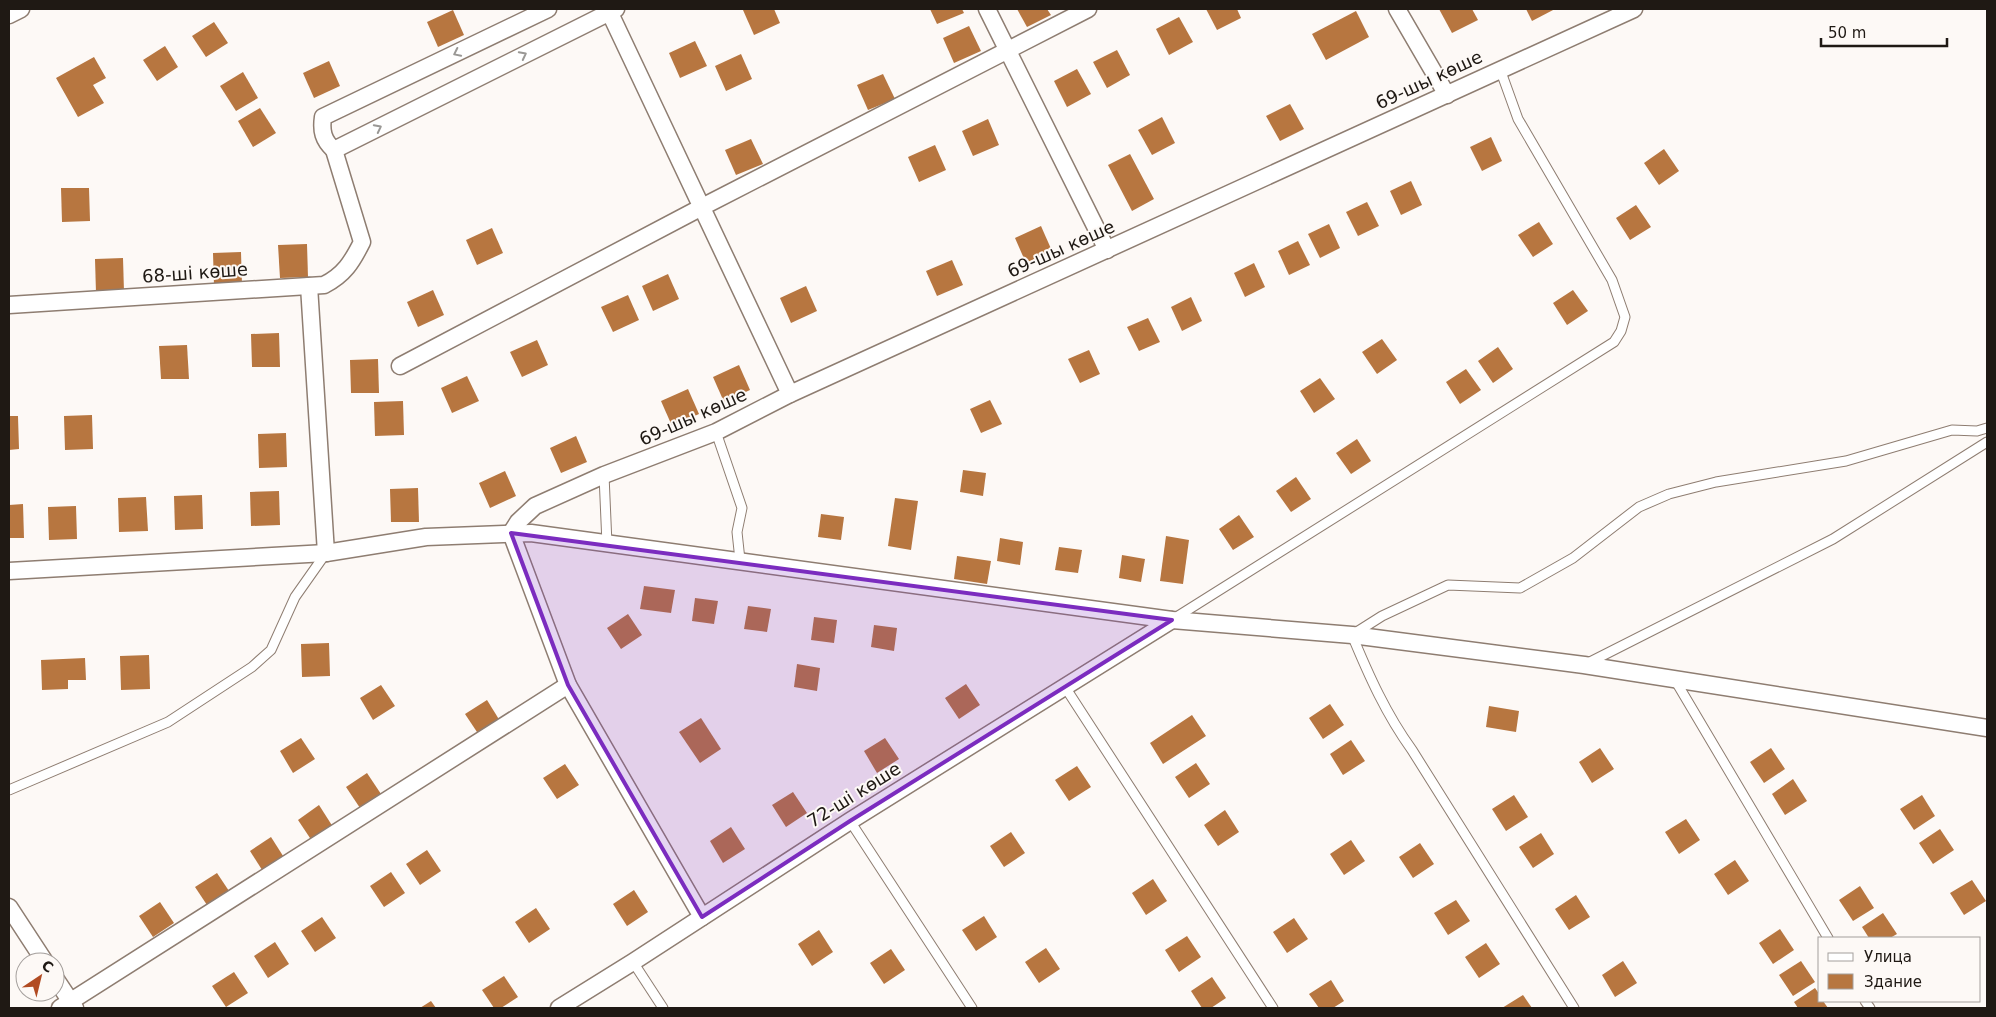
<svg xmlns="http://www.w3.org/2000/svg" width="1996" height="1017" viewBox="0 0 1996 1017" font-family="'DejaVu Sans',sans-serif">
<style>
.building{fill:#b77640}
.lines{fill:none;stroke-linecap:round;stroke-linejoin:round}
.service-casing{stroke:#8e7d71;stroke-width:11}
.minor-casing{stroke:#8e7d71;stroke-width:19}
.service{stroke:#fff;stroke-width:9}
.minor{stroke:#fff;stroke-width:16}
.oneway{stroke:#9a9895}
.marked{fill:#7b2cbf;fill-opacity:0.2;stroke:#7b2cbf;stroke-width:4;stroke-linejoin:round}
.labels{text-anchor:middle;stroke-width:4;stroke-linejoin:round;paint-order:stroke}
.street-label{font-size:18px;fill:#1f1914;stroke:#fdf9f6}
</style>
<rect width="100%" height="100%" fill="#fdf9f6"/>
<g class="building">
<polygon points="745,9 774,9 780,23 754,35 743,10"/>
<polygon points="930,9 962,9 964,13 937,24"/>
<polygon points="1017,9 1047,9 1051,15 1027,27"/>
<polygon points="1206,9 1237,9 1241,18 1217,30"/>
<polygon points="1439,9 1472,9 1478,20 1452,33"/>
<polygon points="1526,9 1555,9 1532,21"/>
<polygon points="453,10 464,35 438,47 427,22"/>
<polygon points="1356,11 1369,37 1326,60 1312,34"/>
<polygon points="1179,17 1193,42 1169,55 1156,29"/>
<polygon points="214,22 228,43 206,57 192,36"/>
<polygon points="969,26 981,51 954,63 943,38"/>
<polygon points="695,41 707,66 680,78 669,53"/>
<polygon points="165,46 178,67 157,81 143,60"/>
<polygon points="1117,50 1130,75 1107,88 1093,62"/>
<polygon points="741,54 752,79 726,91 715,66"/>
<polygon points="94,57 106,78 93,85 104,103 78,117 56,78"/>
<polygon points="329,61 340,86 314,98 303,73"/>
<polygon points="1077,69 1091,94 1067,107 1054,81"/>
<polygon points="243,72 258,98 236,111 220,86"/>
<polygon points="883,74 895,99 868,110 857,85"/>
<polygon points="1290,104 1304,129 1280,141 1266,116"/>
<polygon points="260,108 276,133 253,147 238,121"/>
<polygon points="1162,117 1175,143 1152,155 1138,130"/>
<polygon points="988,119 999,145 973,156 962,131"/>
<polygon points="1491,137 1502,161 1482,171 1470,147"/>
<polygon points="751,139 763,164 736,175 725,150"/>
<polygon points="935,145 946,170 919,182 908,157"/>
<polygon points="1664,149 1679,171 1659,185 1644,163"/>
<polygon points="1130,154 1154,199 1132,211 1108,165"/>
<polygon points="1411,181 1422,205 1401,215 1390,191"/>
<polygon points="61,188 89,188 90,221 62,222"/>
<polygon points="1367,202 1379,226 1358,236 1346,212"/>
<polygon points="1636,205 1651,227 1630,240 1616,218"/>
<polygon points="1539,222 1553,244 1533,257 1518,235"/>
<polygon points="1329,224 1340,248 1320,258 1308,234"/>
<polygon points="1041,226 1052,251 1026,263 1015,238"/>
<polygon points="492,228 503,253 477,265 466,240"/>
<polygon points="1298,241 1310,265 1289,275 1278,251"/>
<polygon points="307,244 308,277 280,278 278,245"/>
<polygon points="241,252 242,285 214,286 213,253"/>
<polygon points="123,258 124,292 96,293 95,259"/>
<polygon points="952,260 963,285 937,296 926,271"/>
<polygon points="1254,263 1265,287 1245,297 1234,273"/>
<polygon points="668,274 679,299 653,311 642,286"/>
<polygon points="806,286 817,311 791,323 780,298"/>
<polygon points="433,290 444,315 418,327 407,302"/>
<polygon points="1573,290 1588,311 1567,325 1553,303"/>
<polygon points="628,295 639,320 613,332 601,307"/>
<polygon points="1191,297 1202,321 1182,331 1171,307"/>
<polygon points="1148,318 1160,342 1139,351 1127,327"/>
<polygon points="279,333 280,367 252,367 251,334"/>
<polygon points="1382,339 1397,360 1377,374 1362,352"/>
<polygon points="537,340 548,365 522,377 510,352"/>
<polygon points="187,345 189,379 161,379 159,346"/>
<polygon points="1498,347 1513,369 1493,383 1478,361"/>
<polygon points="1089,350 1100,374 1080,383 1068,359"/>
<polygon points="378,359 379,393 351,393 350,360"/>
<polygon points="739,365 750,390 724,402 713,377"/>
<polygon points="1466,369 1481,390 1460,404 1446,382"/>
<polygon points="467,376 479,401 452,413 441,388"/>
<polygon points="1320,378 1335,399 1314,413 1300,391"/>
<polygon points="688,389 699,414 672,426 661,401"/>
<polygon points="990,400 1002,424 981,433 970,409"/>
<polygon points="403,401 404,435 375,436 374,402"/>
<polygon points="92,415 93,449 65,450 64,416"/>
<polygon points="9,416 18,416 19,449 9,450"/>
<polygon points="286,433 287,467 259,468 258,434"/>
<polygon points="576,436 587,462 561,473 550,448"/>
<polygon points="1357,439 1371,461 1351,474 1336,453"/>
<polygon points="963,470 986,473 983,496 960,492"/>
<polygon points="505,471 516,496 490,508 479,483"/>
<polygon points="1296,477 1311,499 1291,512 1276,491"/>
<polygon points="418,488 419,522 391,522 390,489"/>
<polygon points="279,491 280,525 251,526 250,492"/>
<polygon points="202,495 203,529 175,530 174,496"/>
<polygon points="146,497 148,531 119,532 118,498"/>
<polygon points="895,498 918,501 911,550 888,546"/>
<polygon points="23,504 24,538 9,538 9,505"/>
<polygon points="76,506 77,539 49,540 48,507"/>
<polygon points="821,514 844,517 841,540 818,537"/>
<polygon points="1239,515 1254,537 1233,550 1219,529"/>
<polygon points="1166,536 1189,540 1183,584 1160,581"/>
<polygon points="1000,538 1023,542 1020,565 997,561"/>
<polygon points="1059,547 1082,550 1078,573 1055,570"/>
<polygon points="1122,555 1145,559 1141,582 1119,578"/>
<polygon points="957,556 991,561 987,584 954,579"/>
<polygon points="644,586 675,590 671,613 640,609"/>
<polygon points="695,598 718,601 714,624 692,621"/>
<polygon points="748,606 771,609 767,632 744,629"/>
<polygon points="628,614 642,635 621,649 607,628"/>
<polygon points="814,617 837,620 834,643 811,640"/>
<polygon points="874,625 897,628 894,651 871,647"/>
<polygon points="329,643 330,676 302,677 301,644"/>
<polygon points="149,655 150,689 121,690 120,656"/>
<polygon points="85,658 86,680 68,680 68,689 42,690 41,660"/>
<polygon points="797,664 820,668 817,691 794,687"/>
<polygon points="966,684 980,705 959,719 945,698"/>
<polygon points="381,685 395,706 373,720 360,698"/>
<polygon points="487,700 500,721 479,735 465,714"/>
<polygon points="1330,704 1344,725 1323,739 1309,718"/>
<polygon points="1489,706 1519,711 1516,732 1486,727"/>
<polygon points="1192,715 1206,736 1163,764 1150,743"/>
<polygon points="701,718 721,749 700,763 679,732"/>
<polygon points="301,738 315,759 293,773 280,751"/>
<polygon points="885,738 899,759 877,773 864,751"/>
<polygon points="1351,740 1365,761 1343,775 1330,754"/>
<polygon points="1600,748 1614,769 1592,783 1579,762"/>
<polygon points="1771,748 1785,769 1764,783 1750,762"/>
<polygon points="1196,763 1210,784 1189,798 1175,777"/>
<polygon points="565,764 579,785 557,799 543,778"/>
<polygon points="1077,766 1091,787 1069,801 1055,780"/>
<polygon points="367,773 381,794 360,808 346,787"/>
<polygon points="1793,779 1807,801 1785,815 1772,794"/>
<polygon points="793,792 807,813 786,827 772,805"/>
<polygon points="1514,795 1528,817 1506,831 1492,809"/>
<polygon points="1922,795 1935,816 1914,830 1900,809"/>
<polygon points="319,805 333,827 312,841 298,820"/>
<polygon points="1225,810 1239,832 1218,846 1204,825"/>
<polygon points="1686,819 1700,840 1679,854 1665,832"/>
<polygon points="731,827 745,849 723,863 710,841"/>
<polygon points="1940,829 1954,850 1933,864 1919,843"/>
<polygon points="1011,832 1025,853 1004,867 990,846"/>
<polygon points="1541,833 1554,854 1533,868 1519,847"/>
<polygon points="271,837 285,859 264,873 250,851"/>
<polygon points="1351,840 1365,861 1344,875 1330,854"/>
<polygon points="1420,843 1434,864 1413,878 1399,857"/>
<polygon points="427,850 441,871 420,885 406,864"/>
<polygon points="1735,860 1749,881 1728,895 1714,874"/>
<polygon points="391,872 405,893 384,907 370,886"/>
<polygon points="217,873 231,894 209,908 195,887"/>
<polygon points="1153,879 1167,901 1146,915 1132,893"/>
<polygon points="1972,880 1986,901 1964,915 1950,893"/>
<polygon points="1860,886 1874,908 1853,921 1839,900"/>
<polygon points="634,890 648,912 627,926 613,904"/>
<polygon points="1576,895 1590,917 1569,930 1555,909"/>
<polygon points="1456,900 1470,921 1448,935 1434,913"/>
<polygon points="160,902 174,923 153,937 139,916"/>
<polygon points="536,908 550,929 529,943 515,922"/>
<polygon points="1883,913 1897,934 1890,938 1869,938 1862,927"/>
<polygon points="984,916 997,937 976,951 962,930"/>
<polygon points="322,917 336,938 315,952 301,931"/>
<polygon points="1294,918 1308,939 1287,953 1273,932"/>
<polygon points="1780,929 1794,950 1773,964 1759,943"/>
<polygon points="819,930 833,952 812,966 798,944"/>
<polygon points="1187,936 1201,957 1179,972 1165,950"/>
<polygon points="275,942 289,964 268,978 254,956"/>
<polygon points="1486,943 1500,964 1479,978 1465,957"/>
<polygon points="1046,948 1060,969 1039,983 1025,962"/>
<polygon points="891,949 905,970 884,984 870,963"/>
<polygon points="1623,961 1637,983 1615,997 1602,975"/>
<polygon points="1801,961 1815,982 1793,996 1779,975"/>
<polygon points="234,972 248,993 226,1007 212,986"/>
<polygon points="504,976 518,997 501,1008 494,1008 482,990"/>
<polygon points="1212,977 1226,998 1211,1008 1202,1008 1191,991"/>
<polygon points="1331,980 1344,1001 1333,1008 1319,1008 1309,994"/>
<polygon points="1815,988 1820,995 1820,1001 1823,1001 1828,1008 1798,1008 1794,1002"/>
<polygon points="1523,995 1532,1008 1502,1008"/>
<polygon points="431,1001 436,1008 420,1008"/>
</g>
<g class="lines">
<g class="service-casing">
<g id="service">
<polyline points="716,432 742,508 737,532 740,560"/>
<polyline points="604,475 607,544"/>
<polyline points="1175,618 1614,342 1621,331 1625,317 1612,280 1518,119 1500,69"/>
<polyline points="1586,664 1833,539 1987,442"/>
<polyline points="1675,680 1828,938"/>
<polyline points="1065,687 1273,1008"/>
<polyline points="9,790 168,722 252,667 271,650 295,597 326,553"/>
<polyline points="850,821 972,1008"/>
<polyline points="633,962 663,1008"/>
<polyline points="1865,1001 1870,1008"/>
<path d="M 1574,1008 L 1412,750 C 1386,714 1369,676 1352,635 L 1382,616 L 1448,585 L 1520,588 L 1573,558 L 1639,507 L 1669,494 L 1716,482 L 1846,461 L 1952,430 L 1977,431 L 1987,428"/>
</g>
</g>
<g class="minor-casing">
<g id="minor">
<polyline points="608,9 790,394"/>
<polyline points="987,9 1107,250"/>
<polyline points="1397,9 1447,95"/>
<polyline points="9,15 21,9"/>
<polyline points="334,150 616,9"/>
<polyline points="309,286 326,553"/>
<path d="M 9,305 L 324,285 C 344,275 352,262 362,242 L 334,150 C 323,140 321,131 323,117 L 548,9"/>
<polyline points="400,366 702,207 1088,9"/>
<polyline points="9,571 326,553 426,537 531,533 1172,620 1352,635 1584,665 1987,728"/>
<polyline points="9,907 45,962"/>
<polyline points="702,917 568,685 511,533 518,522 535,506 604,475 716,432 790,394 1634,9"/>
<polyline points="55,978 75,1008"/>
<polyline points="60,1008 568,685"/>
<polyline points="559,1008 633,962 850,821 1172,620"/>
</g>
</g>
<use href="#service" class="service"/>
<use href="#minor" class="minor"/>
</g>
<defs><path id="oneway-chevron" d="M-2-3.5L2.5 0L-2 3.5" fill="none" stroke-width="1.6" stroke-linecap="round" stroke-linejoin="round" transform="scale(1.25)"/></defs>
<g class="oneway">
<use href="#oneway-chevron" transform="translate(457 53) rotate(154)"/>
<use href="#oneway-chevron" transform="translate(523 55) rotate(-27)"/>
<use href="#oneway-chevron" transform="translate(378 128) rotate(-27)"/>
</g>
<path class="marked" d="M 511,533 L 1172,620 L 850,821 L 702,917 L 568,685 Z"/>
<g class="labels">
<g class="street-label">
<text transform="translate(1429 80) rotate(-25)" y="6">69-шы көше</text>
<text transform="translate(1061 249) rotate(-24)" y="6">69-шы көше</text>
<text transform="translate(195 273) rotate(-4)" y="6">68-ші көше</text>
<text transform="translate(693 417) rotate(-24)" y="6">69-шы көше</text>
<text transform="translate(854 795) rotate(-32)" y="6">72-ші көше</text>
</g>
</g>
<rect width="1996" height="1017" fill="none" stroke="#1f1914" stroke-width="20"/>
<rect x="1818" y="937" width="162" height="65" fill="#fdf9f6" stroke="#a49f9c"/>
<rect x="1828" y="953" width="25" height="8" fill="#ffffff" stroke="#a49f9c"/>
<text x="1864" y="962" font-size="15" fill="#1f1914">Улица</text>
<rect x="1828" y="974" width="25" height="15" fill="#b77640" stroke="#a49f9c"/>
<text x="1864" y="987" font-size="15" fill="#1f1914">Здание</text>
<g transform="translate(40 977) rotate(35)"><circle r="24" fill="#fdf9f6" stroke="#a49f9c"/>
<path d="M0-4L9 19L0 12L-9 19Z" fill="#b14b22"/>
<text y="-8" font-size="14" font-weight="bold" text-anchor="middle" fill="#1f1914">С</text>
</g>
<path d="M1821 38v8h126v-8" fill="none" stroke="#1f1914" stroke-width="2.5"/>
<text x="1828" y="38" font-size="15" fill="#1f1914" stroke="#fdf9f6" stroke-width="4" paint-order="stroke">50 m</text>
</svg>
